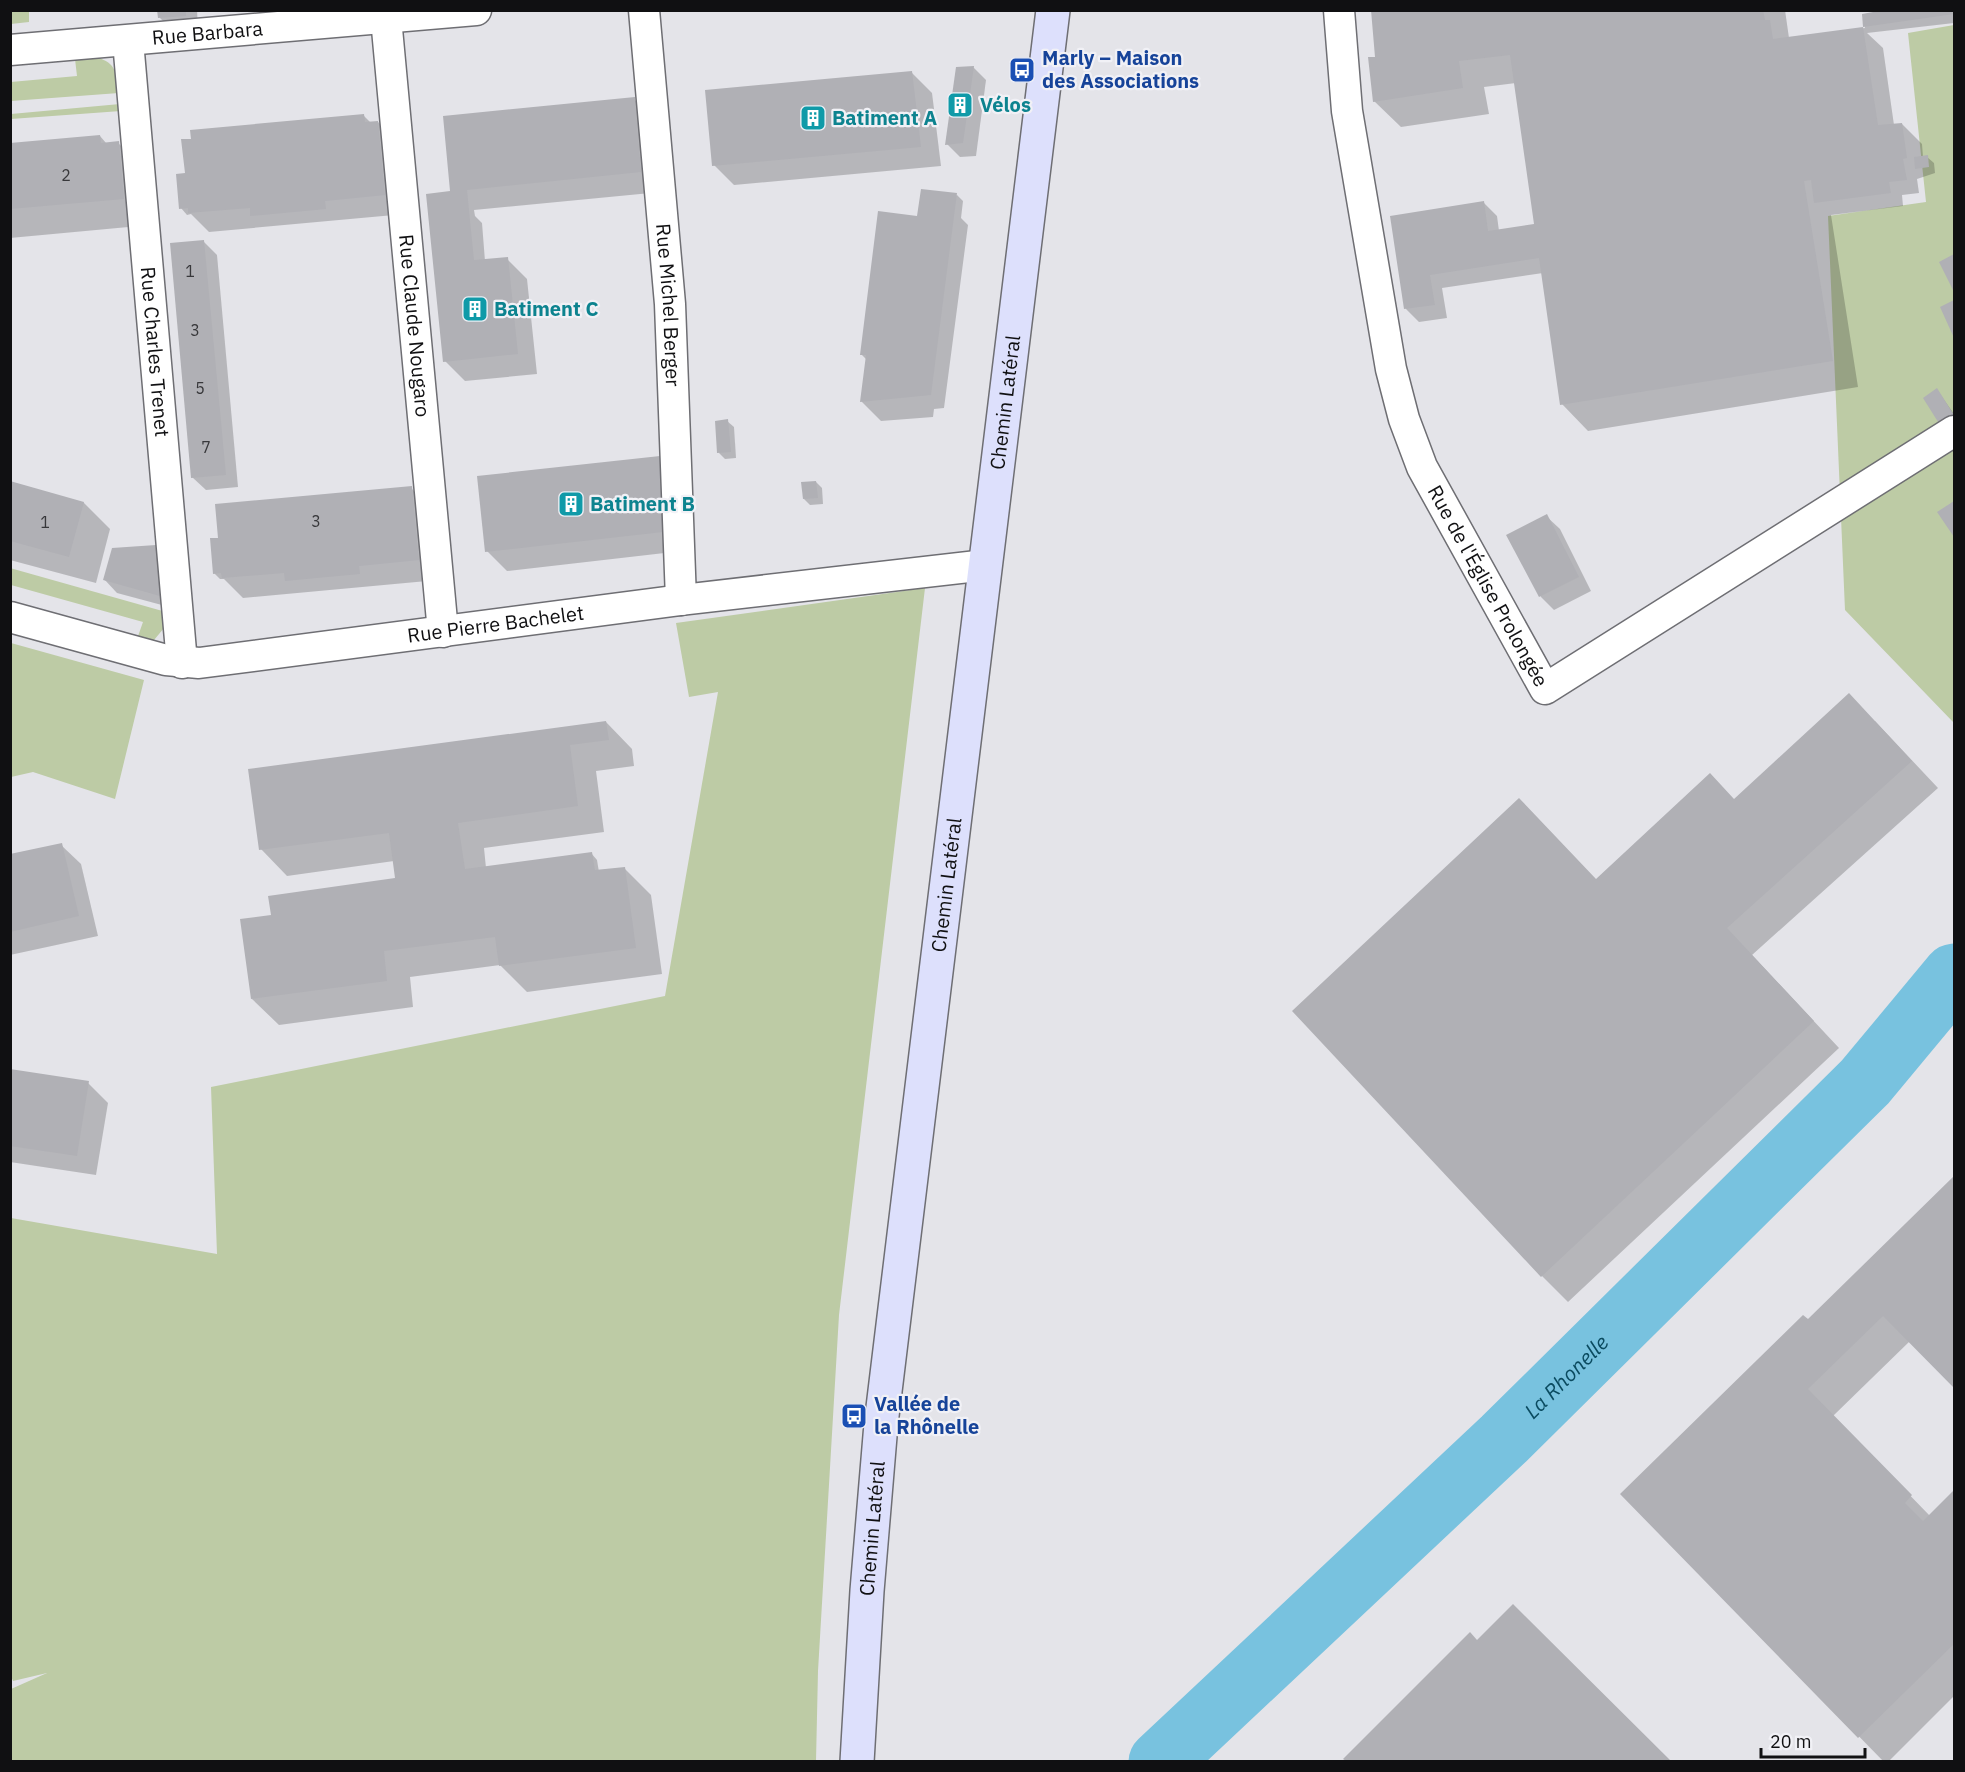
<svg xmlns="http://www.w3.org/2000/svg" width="1965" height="1772" viewBox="0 0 1965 1772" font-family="'IBM Plex Sans',sans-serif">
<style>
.green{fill:#bdcba5}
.shadow{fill:#0003}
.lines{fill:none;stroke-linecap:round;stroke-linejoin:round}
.river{stroke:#78c2df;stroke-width:63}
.building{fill:#b0b0b5}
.street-casing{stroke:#6e6e73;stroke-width:33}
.secondary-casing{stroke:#6e6e73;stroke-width:36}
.street{stroke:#fff;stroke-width:30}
.secondary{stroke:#dde0fc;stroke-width:33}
.labels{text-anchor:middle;stroke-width:4.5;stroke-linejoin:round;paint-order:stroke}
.number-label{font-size:16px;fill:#38383b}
.street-label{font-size:20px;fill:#101012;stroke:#f1f1f6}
.transit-label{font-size:20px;font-weight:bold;fill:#164399;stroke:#f1f1f6;text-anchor:start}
.culture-label{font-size:20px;font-weight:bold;fill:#0d838f;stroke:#f1f1f6;text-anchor:start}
.water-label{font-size:21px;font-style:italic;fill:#0b4b60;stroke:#f1f1f6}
</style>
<rect width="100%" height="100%" fill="#e4e4e9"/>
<g class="green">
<polygon points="11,10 29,11 29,22 11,24"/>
<polygon points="1954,25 1954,723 1845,610 1828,216 1926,202 1908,33"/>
<path d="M 92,56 C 116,62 116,70 119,93 L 11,101 L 11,82 L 77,76 L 75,59 Z"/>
<polygon points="120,104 121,111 11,119 11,114"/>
<polygon points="10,568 166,612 164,628 154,640 137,639 143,622 11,585"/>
<polygon points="925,588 839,1315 818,1671 816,1761 11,1761 11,1689 47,1673 13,1681 11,1676 11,1218 217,1254 211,1087 665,996 718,692 689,697 676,623"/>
<polygon points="11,643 144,680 115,799 33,772 11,777"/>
</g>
<g class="shadow">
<polygon points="159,10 197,10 198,28 173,31 160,18"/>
<polygon points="260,10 338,10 272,22"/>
<polygon points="1372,10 1785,10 1789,38 1865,28 1863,15 1895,10 1954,10 1954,23 1867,33 1883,48 1894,125 1902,124 1922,144 1923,157 1927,157 1934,163 1935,173 1917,179 1919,193 1902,195 1903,206 1831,215 1858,387 1588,431 1562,404 1543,273 1442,288 1447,318 1419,322 1406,309 1392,217 1484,203 1497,216 1499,231 1536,229 1516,83 1484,87 1489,114 1401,127 1374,101 1377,58"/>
<polygon points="973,67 986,80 976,156 960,157 947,144"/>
<polygon points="912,73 932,93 941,166 734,185 714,165"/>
<polygon points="634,99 654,119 661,192 474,210 475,216 482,223 485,261 507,259 527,279 537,374 465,381 445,361 452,193"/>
<polygon points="363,115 371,123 378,122 398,142 405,214 209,232 191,214 187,215 181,208 186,174"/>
<polygon points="100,136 106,143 118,143 145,169 150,225 10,238 10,145"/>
<polygon points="957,195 963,201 961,218 968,225 944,408 934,409 933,417 881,421 862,402 867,360 861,354 921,218"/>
<polygon points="203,241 217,255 238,487 206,490 192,477"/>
<polygon points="1937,390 1954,414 1954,426"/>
<polygon points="727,421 734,427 736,458 725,459 719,453"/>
<polygon points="659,458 679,478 682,551 507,571 487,551"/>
<polygon points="816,482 822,488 823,504 810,505 804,499"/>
<polygon points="10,483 84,503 110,529 96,583 10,560"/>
<polygon points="411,488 431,508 438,580 243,598 224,579 220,579 214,573"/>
<polygon points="1546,516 1560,529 1591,591 1554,610 1541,597 1508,535"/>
<polygon points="155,546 168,560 173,608 117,593 104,579"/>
<polygon points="1875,721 1938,788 1752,955 1839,1048 1568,1302 1542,1276 1597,881"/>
<polygon points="606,722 632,749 634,766 596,771 604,832 484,848 486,868 591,853 597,860 599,872 625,869 651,895 662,974 527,992 500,965 410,977 413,1007 279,1025 252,999 273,916 397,880 394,861 287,876 261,849"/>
<polygon points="61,845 81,864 98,936 10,955 10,856"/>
<polygon points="10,1071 88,1083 108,1103 96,1175 10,1162"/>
<polygon points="1954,1178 1954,1386 1910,1341 1833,1416 1930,1516 1954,1492 1954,1696 1888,1762 1884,1762 1622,1494 1808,1321"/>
<polygon points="1513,1606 1669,1762 1348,1762 1346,1759 1478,1641"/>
</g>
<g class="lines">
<path class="river" id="s1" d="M 1160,1762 L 1504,1439 L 1865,1082 L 1954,975"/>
</g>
<g class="building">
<polygon points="157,10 186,10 186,16 158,18"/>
<polygon points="1371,10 1763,10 1765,20 1770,20 1773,39 1863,27 1878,125 1902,123 1907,158 1903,159 1907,180 1889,182 1891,193 1814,203 1811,180 1804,181 1833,361 1560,405 1539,258 1430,275 1435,305 1404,309 1390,216 1484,201 1488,231 1534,224 1510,55 1459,61 1463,88 1373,102 1368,57 1375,57"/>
<polygon points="1884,10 1954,10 1954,14 1863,27 1862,14"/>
<polygon points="974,66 963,143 945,145 956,67"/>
<polygon points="912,71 921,147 712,166 705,90"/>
<polygon points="635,97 641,172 467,190 474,260 508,257 518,354 443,362 426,194 450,191 443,116"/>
<polygon points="364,114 365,122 378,121 385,195 325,201 326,209 250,216 250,208 188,213 188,208 179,209 176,174 185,173 181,139 191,139 190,130"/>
<polygon points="100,135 101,143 119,141 124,199 10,209 10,143"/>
<polygon points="1928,155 1929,167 1915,169 1914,157"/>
<polygon points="921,189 957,193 931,395 860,402 866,355 860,355 878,211 917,216"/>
<polygon points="204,240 226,475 191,478 170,243"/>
<polygon points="1954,254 1954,292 1939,262"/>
<polygon points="1954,300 1954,338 1940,307"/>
<polygon points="1937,388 1954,415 1940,425 1923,398"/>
<polygon points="728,419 731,452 717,453 715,421"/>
<polygon points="660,456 663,532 485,552 477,476"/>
<polygon points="10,481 84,502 69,557 10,541"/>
<polygon points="816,481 818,498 803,499 801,482"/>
<polygon points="412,486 419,560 359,566 360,574 285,581 284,573 222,578 221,573 213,574 210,538 218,538 215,504"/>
<polygon points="1954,501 1954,537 1937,512"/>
<polygon points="1547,514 1579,577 1539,597 1506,535"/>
<polygon points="156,545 160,596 103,580 112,548"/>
<polygon points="1849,693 1912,761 1727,928 1814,1021 1541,1277 1292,1011 1519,798 1596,879 1710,773 1734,799"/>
<polygon points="606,721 609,740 570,745 578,806 458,823 465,869 592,852 595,870 625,867 636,948 499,966 495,937 384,951 387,981 251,999 240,919 271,915 268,896 395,878 389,833 259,850 248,769"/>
<polygon points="62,843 79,916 10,932 10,854"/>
<polygon points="10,1069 89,1081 77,1156 10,1146"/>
<polygon points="1954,1176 1954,1388 1883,1316 1808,1389 1912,1495 1905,1503 1923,1521 1954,1490 1954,1644 1858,1738 1620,1494 1803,1315 1808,1319"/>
<polygon points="1513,1604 1671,1761 1346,1761 1343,1759 1470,1632 1477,1640"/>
</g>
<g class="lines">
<g class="street-casing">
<g id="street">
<path id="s2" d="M 644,10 L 670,304 L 681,600"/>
<path id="s3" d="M 1339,10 L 1347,111 L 1391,369 L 1404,419 L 1422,467 L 1545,689 L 1954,431"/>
<path id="s4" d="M 386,18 L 443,632"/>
<path id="s5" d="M 128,41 L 182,663"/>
<path id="s6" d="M 10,50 L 476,10"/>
<path id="s7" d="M 10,617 L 166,660 L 199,663 L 681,600 L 986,565"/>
</g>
</g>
<g class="secondary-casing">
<g id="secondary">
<path id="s8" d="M 857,1762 L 867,1591 L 881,1424 L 1053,10"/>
</g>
</g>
<use href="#street" class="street"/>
<use href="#secondary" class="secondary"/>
</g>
<defs>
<g id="bus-square" transform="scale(1.35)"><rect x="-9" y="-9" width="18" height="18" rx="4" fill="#1a4fb4" stroke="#f1f1f6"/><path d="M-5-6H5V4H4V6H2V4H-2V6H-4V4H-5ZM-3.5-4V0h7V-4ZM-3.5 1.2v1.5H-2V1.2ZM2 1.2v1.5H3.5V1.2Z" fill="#fff"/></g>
<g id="building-square" transform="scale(1.35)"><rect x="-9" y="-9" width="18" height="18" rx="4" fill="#0f9aa8" stroke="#f1f1f6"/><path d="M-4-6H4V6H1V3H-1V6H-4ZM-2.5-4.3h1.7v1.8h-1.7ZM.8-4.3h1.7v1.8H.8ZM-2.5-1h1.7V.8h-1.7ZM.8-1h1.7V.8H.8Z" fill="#fff"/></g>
</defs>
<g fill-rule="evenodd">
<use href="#bus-square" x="1022" y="70"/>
<use href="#building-square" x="960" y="105"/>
<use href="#building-square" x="813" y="118"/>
<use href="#building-square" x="475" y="309"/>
<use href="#building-square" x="571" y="504"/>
<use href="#bus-square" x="854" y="1416"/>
</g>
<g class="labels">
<g class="number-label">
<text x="66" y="181">2</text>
<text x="190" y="277">1</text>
<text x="195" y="336">3</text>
<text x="200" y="394">5</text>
<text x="206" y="453">7</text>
<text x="316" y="527">3</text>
<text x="45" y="528">1</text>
</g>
<g class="street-label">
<text dy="7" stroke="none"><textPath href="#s6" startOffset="198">Rue Barbara</textPath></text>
<text dy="7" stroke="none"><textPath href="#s2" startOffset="296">Rue Michel Berger</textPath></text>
<text dy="7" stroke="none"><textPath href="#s4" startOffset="309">Rue Claude Nougaro</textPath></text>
<text dy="7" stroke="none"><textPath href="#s5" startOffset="312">Rue Charles Trenet</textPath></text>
<text dy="7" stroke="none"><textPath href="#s8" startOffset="1368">Chemin Latéral</textPath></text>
<text dy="7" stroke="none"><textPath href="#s3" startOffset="602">Rue de l'Église Prolongée</textPath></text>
<text dy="7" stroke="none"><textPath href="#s7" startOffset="494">Rue Pierre Bachelet</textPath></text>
<text dy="7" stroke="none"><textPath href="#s8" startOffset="882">Chemin Latéral</textPath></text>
<text dy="7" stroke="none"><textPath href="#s8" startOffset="234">Chemin Latéral</textPath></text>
</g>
<g class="transit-label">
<text x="1042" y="65">Marly – Maison<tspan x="1042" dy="23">des Associations</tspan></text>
<text x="874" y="1411">Vallée de<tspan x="874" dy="23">la Rhônelle</tspan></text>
</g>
<g class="culture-label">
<text x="980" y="112">Vélos</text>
<text x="832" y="125">Batiment A</text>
<text x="494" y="316">Batiment C</text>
<text x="590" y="511">Batiment B</text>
</g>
<g class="water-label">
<text dy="7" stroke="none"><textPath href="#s1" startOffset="560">La Rhonelle</textPath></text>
</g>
</g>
<rect width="1965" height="1772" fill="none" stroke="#101012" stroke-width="24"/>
<path d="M1761 1748v9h104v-9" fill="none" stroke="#101012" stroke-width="3"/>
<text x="1770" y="1748" font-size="18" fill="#101012" stroke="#f1f1f6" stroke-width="4.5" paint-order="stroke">20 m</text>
</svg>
